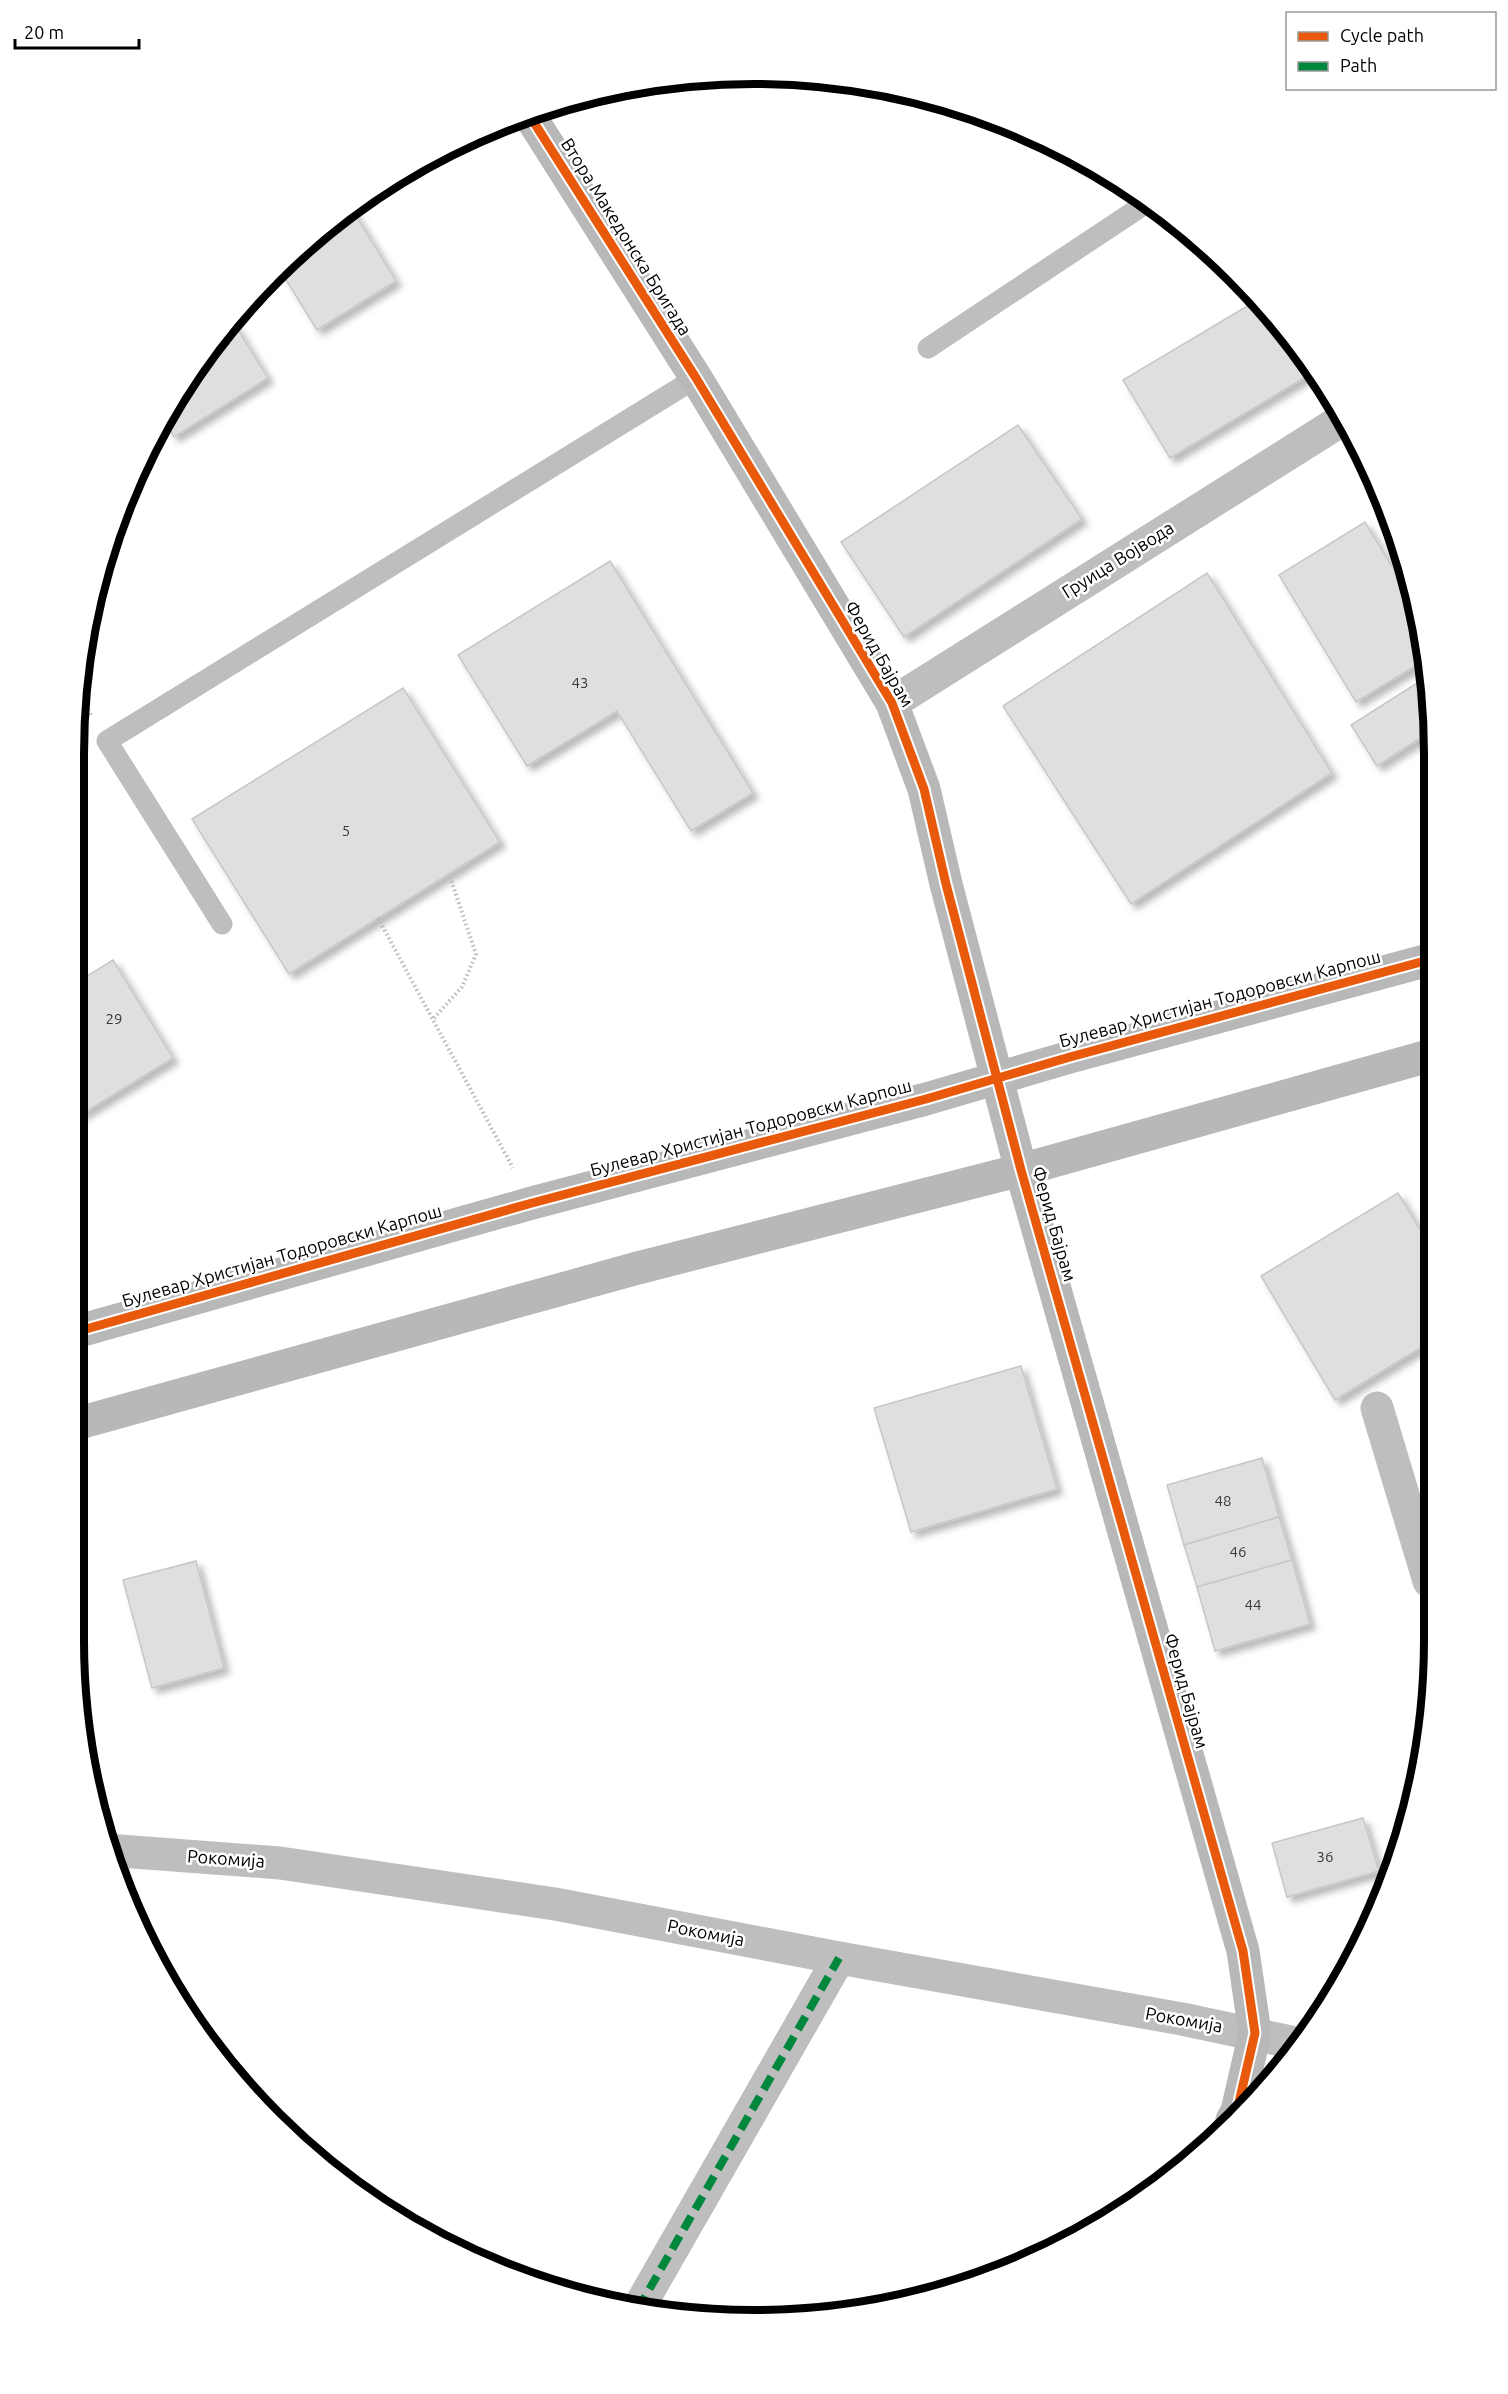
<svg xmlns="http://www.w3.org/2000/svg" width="1508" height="2394" viewBox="0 0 1508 2394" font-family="Ubuntu,sans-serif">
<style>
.building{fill:#dfdfdf;stroke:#c7c7c7;stroke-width:1.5;filter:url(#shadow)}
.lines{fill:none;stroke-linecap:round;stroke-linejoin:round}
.path{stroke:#b9b9b9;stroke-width:4;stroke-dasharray:1.5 3;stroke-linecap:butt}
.lane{stroke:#bebebe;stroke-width:21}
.street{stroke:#bebebe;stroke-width:33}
.secondary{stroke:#b8b8b8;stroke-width:33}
.quiet{stroke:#00873e;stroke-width:8;stroke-dasharray:15 8;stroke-linecap:butt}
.cycleway-casing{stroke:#fff;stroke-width:13}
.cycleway{stroke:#e8590c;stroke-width:9}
.labels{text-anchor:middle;stroke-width:5;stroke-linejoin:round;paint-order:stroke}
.number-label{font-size:15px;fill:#383838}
.street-label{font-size:18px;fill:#000;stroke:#fff}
.rim{fill:none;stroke:#000;stroke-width:8}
</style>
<defs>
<filter id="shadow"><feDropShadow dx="5.5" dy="5.5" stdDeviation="3" flood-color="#0004"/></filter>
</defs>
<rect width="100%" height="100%" fill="#fff"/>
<g class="building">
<polygon points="352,209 396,281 317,330 280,270 306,242"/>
<polygon points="1259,299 1314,372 1170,458 1123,380"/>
<polygon points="232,320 268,378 174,437 166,423 214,339"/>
<polygon points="1018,425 1082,519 904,637 841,542"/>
<polygon points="1365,522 1416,606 1425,660 1356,702 1279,575"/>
<polygon points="610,561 753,793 691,831 617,711 527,766 458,655"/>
<polygon points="1207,573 1332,773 1131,904 1003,706"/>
<polygon points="1428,676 1433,709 1433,730 1377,766 1351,725"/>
<polygon points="403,688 500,842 289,974 192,819"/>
<polygon points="113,960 173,1058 79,1116 79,981"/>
<polygon points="1398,1193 1431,1247 1430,1342 1335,1400 1261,1276"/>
<polygon points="1021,1366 1057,1489 911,1532 874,1408"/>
<polygon points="1262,1458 1279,1517 1184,1545 1167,1485"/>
<polygon points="1279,1517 1292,1560 1197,1587 1184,1545"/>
<polygon points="1292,1560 1310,1624 1215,1651 1197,1587"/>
<polygon points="196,1561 224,1668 152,1688 123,1580"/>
<polygon points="1363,1818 1379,1871 1287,1897 1272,1843"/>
</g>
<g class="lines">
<g class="path">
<polyline points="79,694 91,715"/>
<polyline points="378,918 513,1168"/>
<polyline points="434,1018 462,987 476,954 449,874"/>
</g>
<g class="lane">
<polyline points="928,348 1148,202"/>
<polyline points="222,924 107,741 696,378"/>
</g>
<g class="street">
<polyline points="892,703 1345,418"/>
<polyline points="1377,1408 1429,1581"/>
<polyline points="107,1850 280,1863 555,1904 839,1958 1182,2019 1300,2044"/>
<polyline points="638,2309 839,1958"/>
</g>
<g class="secondary">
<polyline points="528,113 696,378 892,703 924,789 946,884 1021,1170 1243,1951 1255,2033 1237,2111 1232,2120"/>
<polyline points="79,1331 532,1203 926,1099 1070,1057 1432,959"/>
<polyline points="79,1423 634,1269 1021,1170 1432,1055"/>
</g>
<polyline class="quiet" points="638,2309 839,1958"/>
<g class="cycleway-casing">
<g id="cycleway">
<polyline points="528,113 696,378 892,703 924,789 946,884 1021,1170 1243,1951 1255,2033 1237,2111 1232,2120"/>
<polyline points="79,1331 532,1203 926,1099 1070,1057 1432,959"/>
</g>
</g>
<use href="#cycleway" class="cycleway"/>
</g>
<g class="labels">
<g class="number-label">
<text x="580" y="688">43</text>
<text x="346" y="836">5</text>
<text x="114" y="1024">29</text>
<text x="1223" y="1506">48</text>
<text x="1238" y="1557">46</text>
<text x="1253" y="1610">44</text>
<text x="1325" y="1862">36</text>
</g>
<g class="street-label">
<text transform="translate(626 237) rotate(58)" y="6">Втора Македонска Бригада</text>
<text transform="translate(1118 560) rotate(-32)" y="6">Груица Војвода</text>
<text transform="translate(879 654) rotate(60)" y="6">Ферид Бајрам</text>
<text transform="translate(1220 999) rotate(-15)" y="6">Булевар Христијан Тодоровски Карпош</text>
<text transform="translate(751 1128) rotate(-15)" y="6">Булевар Христијан Тодоровски Карпош</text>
<text transform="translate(1054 1224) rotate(74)" y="6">Ферид Бајрам</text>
<text transform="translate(282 1256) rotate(-16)" y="6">Булевар Христијан Тодоровски Карпош</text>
<text transform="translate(1186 1691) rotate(74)" y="6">Ферид Бајрам</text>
<text transform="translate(226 1859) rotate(4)" y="6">Рокомија</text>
<text transform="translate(706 1933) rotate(11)" y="6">Рокомија</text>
<text transform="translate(1184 2020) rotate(10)" y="6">Рокомија</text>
</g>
</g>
<path d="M0 0H1508V2394H0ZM754 84H754A670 670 0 0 1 1424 754V1640A670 670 0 0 1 754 2310H754A670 670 0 0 1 84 1640V754A670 670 0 0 1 754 84Z" fill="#fff" fill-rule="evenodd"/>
<path class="rim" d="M754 84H754A670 670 0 0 1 1424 754V1640A670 670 0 0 1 754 2310H754A670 670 0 0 1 84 1640V754A670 670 0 0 1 754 84Z"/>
<rect x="1286" y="12" width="210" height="78" fill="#ffffff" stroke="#999999" stroke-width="1.5"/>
<rect x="1298" y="32" width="30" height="9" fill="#e8590c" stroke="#999999" stroke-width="1.5"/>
<text x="1340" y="42" font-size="18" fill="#000000">Cycle path</text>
<rect x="1298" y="62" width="30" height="9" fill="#00873e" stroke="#999999" stroke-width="1.5"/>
<text x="1340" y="72" font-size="18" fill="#000000">Path</text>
<path d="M15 39v9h124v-9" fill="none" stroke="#000000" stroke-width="3"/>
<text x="24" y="39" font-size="18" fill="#000000" stroke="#ffffff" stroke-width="4.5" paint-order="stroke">20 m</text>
</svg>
